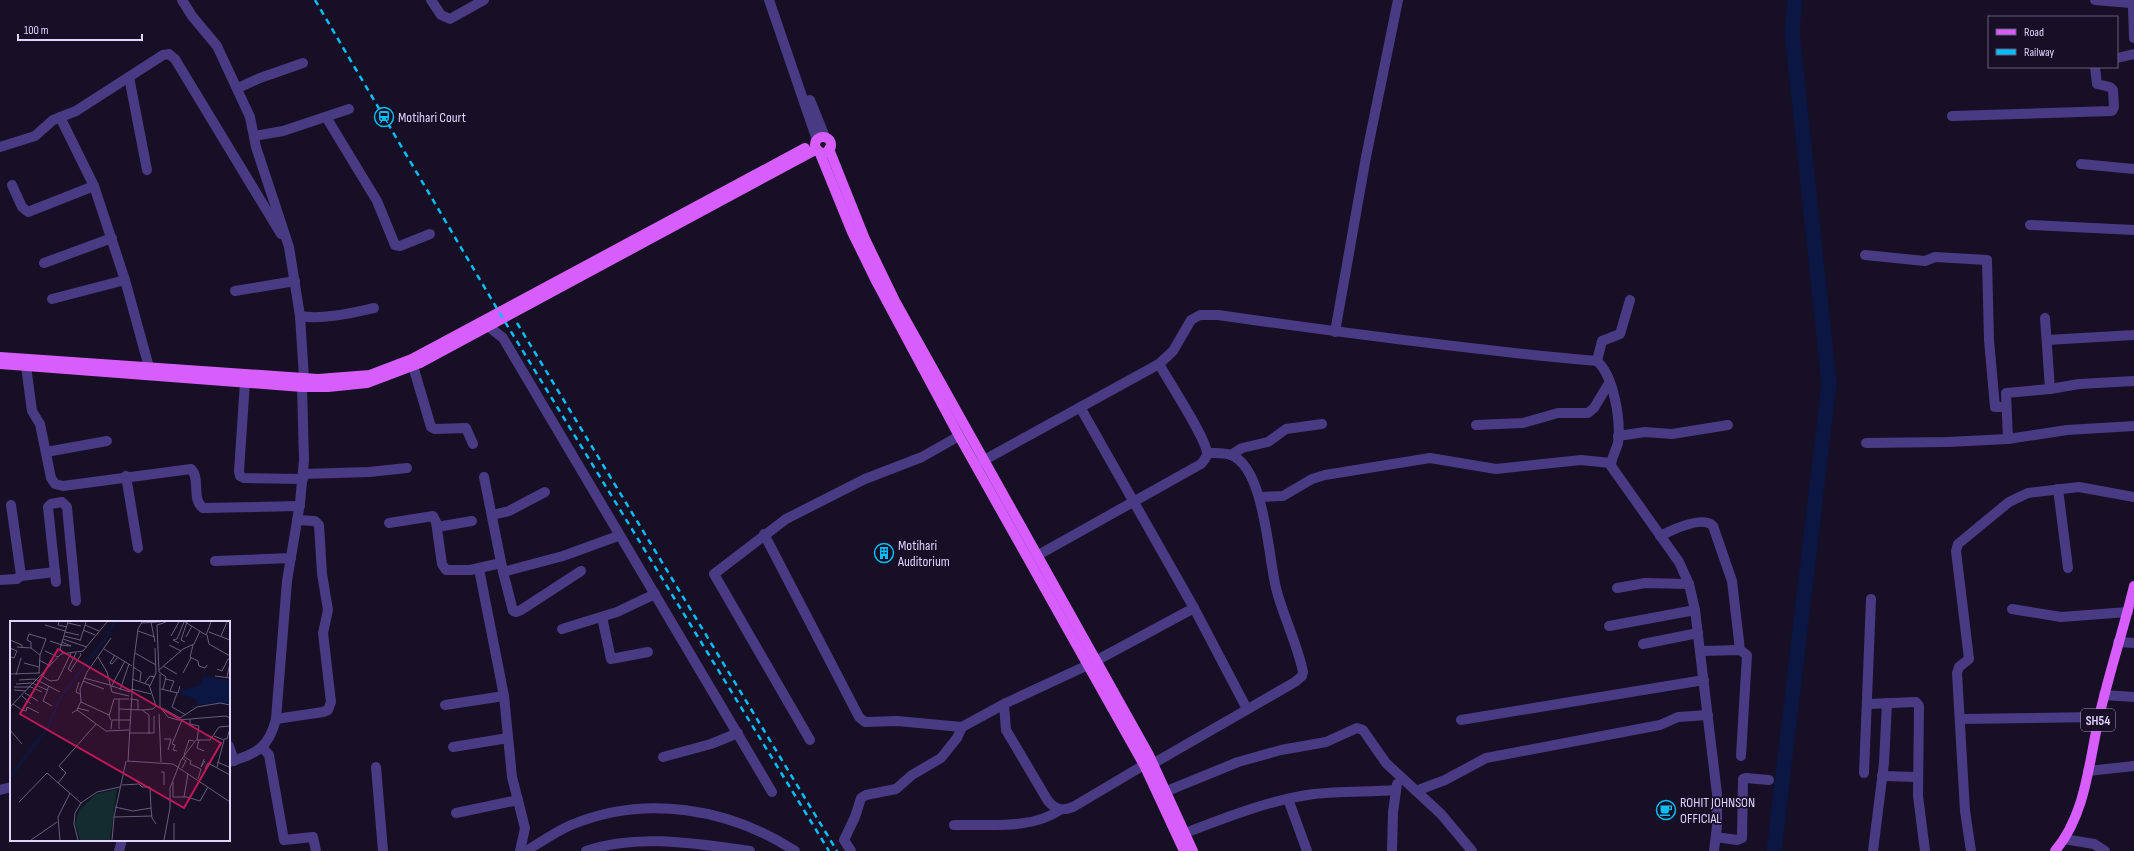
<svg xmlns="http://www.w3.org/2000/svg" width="2134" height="851" viewBox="0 0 2134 851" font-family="'Sofia Sans Condensed',sans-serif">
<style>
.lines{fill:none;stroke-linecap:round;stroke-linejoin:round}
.river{stroke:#0b1742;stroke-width:15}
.minor{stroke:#483b83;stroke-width:10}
.major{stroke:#d75efc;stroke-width:10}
.rail{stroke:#05bef9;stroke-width:2.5;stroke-dasharray:6 5;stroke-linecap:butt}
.labels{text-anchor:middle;stroke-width:3.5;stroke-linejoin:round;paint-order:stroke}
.shield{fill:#160f25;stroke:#a399bd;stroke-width:1}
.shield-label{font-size:13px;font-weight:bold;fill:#dfd4fe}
.poi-label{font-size:14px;fill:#dfd4fe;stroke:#160f25;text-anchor:start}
.inset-river{fill:none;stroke:#0b1742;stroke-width:2}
.inset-road{fill:none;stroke:#665e7c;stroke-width:1}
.view{fill:#c2185b;fill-opacity:0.15;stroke:#c2185b;stroke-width:2}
.inset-edge{fill:none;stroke:#dfd4fe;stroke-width:2}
</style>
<rect width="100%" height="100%" fill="#160f25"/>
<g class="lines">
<polyline class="river" points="1774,851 1829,383 1792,32 1795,0"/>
<g class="minor">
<path d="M 182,0 L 192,16 L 217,46 L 250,117 L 256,147 L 289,247 L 300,316 L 304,378 L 302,387 L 304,460 L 300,503 L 287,581 L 276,719 C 269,748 256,754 229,762"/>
<polyline points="431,0 441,15 450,19 484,0"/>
<polyline points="769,0 817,140"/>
<polyline points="2095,0 2131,3 2133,8 2134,38"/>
<polyline points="2117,58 2134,54"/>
<polyline points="129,77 147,170"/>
<polyline points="238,88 260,78 303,63"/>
<polyline points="810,100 825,137"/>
<polyline points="1952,116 2112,111 2114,107 2113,90 2110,87 2097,84 2095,67"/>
<polyline points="60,117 94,186 125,280 149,367"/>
<polyline points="326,117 377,201 395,245 400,246 430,234"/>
<polyline points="254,136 283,131 349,109"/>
<polyline points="0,147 35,136 53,120 76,111 163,55 169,54 175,59 281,234"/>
<polyline points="2081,164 2134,169"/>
<polyline points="12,185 22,207 28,212 94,186"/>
<polyline points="2030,225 2134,230"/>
<polyline points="1865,255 1925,261 1935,257 1987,260 1989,340 1995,407 2006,407"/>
<polyline points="44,263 112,238"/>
<polyline points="235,291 295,281"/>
<polyline points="52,299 125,280"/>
<path d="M 300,316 C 323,320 351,313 374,308"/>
<polyline points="2045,318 2050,389"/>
<polyline points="488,326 503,338 772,792"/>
<polyline points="1335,332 1366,157 1398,0"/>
<polyline points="2047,340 2134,335"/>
<polyline points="1597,361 1602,341 1620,334 1630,300"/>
<path d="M 26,366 L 32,411 L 40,424 L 51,478 L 55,484 L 63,486 L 191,469 C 201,478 191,500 203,508 L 300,506"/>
<polyline points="413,366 431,427 435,429 466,428 473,444"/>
<polyline points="245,382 239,471 240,476 244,478 303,479"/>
<polyline points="1080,407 1194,608 1247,709"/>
<polyline points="1476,425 1523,423 1558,413 1588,413 1594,408 1609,383"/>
<polyline points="1618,436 1645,432 1672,434 1728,425"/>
<polyline points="2008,439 2006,393 2050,389 2079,384 2134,381"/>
<polyline points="1866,443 1947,442 2008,439 2067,430 2134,426"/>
<polyline points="46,452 107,441"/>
<polyline points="1231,455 1242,448 1268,442 1286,429 1322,424"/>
<path d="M 977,464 L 1159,364 L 1173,351 L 1191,320 L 1200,315 L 1218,315 C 1344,333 1470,350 1597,361 C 1614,376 1621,421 1618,443 C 1616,451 1611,458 1611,466 L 1679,562 L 1689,584 L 1695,610 L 1717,794 L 1717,826 L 1714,851"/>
<polyline points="303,474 369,472 407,468"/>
<polyline points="126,476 138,548"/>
<polyline points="484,477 503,572 513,611 516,612 521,610 581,571"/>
<polyline points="2058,489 2068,568"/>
<polyline points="1259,497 1283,496 1312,479 1325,475 1430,458 1496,469 1581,460 1611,463"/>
<polyline points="492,515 509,511 545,492"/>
<polyline points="389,523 433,516 436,522 442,564 446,570 470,570 501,563"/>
<polyline points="437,527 472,521"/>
<polyline points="764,534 859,717 865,722 897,721 962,727 1006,703 1088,665 1194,608"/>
<path d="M 1660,536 C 1672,530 1703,515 1713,526 L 1732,581 L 1740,650"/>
<path d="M 1031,559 L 1201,464 C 1204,460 1207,458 1207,453 C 1206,438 1168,380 1159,364"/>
<polyline points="215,561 291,558"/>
<polyline points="479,569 504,696 512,777 525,828 520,851"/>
<polyline points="503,572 563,556 618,536"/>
<polyline points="21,576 55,572"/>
<polyline points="0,580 17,579 21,575 11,505"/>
<polyline points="56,582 48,507 51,504 62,502 67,507 76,601"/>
<polyline points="1617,588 1645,583 1689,584"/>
<polyline points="2012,609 2061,617 2128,612"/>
<polyline points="602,617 611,659 648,652"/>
<polyline points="1609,626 1695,610"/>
<polyline points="562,629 617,612 655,594"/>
<polyline points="2118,642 2134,643"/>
<polyline points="1643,644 1698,633"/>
<polyline points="1700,651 1740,650 1747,655 1741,756"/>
<polyline points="2104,695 2134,697"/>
<polyline points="1868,704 1916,702 1919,706 1918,796 1925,851"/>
<polyline points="445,705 504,696"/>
<path d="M 1004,705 L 1006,730 L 1048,801 C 1056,810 1062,811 1073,807 L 1144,765"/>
<polyline points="276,719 323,712 328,710 331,702 323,633 328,610 322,574 319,525 315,521 297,520"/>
<polyline points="1960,719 2099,717"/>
<polyline points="1461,720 1704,680"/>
<polyline points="810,740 714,574 786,519 865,479 922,457 959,436"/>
<polyline points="229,746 234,761"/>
<polyline points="262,747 269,755 284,840 313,837 316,851"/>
<polyline points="453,747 508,738"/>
<polyline points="663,757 711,744 738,733"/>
<path d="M 1154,763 L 1295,682 L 1302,676 L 1303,672 C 1297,643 1283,616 1276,588 C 1268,557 1265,468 1231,455 C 1224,452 1214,453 1207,453"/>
<polyline points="376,767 383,851"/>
<polyline points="2088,771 2134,766"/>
<polyline points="1864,773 1871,599"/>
<polyline points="1882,776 1918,777"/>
<polyline points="0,790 11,787"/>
<polyline points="1167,791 1238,762 1281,750 1326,742 1357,728 1363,730 1386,763 1441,814 1472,851"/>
<polyline points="1416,791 1445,780 1486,758 1660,725 1678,717 1708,715"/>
<polyline points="1288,799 1307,851"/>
<polyline points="456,813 518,800"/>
<path d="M 954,825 C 989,824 1031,830 1060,810"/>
<path d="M 1185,833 C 1227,817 1269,800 1314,794 C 1341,791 1369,792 1396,790"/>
<polyline points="1716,837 1737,840 1742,838 1743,779 1746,778 1769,780"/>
<polyline points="2064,839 2094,844 2105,851"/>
<polyline points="119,851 122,840"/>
<path d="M 526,851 C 541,842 555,832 571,825 C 645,794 729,808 795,851"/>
<path d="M 586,851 C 637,833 698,844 750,851"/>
<polyline points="851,851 844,840 855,817 861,798 866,795 896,789 912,775 941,758 957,738 962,727"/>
<polyline points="1392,851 1393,812 1397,784"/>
<polyline points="1873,851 1884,763 1887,703"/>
<polyline points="1971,851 1965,811 1957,673 1959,667 1969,659 1956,551 1958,544 2009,502 2028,493 2079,487 2134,497"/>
</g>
<g class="major">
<circle cx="823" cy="145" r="8"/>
<polyline points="829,149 865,239 895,301 1149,755 1193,851"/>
<polyline points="819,151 852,232 877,283 959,436 1144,765 1184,851"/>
<polyline points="0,357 318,379 370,375 412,359 805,148"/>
<polyline points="0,364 302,387 328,387 367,383 420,363 817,149"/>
<path d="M 2055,851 C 2087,813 2089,759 2100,713 C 2110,670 2124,628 2134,586"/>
</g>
<g class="rail">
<polyline points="315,0 499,312 829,851"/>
<polyline points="517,323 837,851"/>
</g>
</g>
<defs>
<g id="station-ring" transform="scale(1)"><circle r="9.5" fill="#160f25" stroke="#05bef9" stroke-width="1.5"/><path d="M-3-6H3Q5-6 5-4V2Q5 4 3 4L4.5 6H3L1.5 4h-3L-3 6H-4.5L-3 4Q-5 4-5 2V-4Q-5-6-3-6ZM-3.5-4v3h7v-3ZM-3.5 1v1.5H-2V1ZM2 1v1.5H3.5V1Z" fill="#05bef9"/></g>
<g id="building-ring" transform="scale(1)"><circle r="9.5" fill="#160f25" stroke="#05bef9" stroke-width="1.5"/><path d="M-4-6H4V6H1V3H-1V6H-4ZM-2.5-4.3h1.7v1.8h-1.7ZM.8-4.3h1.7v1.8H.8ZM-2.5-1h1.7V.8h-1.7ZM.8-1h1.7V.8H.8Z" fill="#05bef9"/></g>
<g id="cafe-ring" transform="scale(1)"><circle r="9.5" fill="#160f25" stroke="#05bef9" stroke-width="1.5"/><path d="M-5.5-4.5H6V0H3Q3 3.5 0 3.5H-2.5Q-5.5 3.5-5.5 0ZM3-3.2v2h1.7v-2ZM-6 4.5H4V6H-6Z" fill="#05bef9"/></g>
</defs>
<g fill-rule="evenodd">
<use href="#station-ring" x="384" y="117"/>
<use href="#building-ring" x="884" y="553"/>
<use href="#cafe-ring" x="1666" y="810"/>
</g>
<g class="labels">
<rect class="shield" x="2081" y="709" width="34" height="22" rx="3"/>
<g class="shield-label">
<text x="2098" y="725">SH54</text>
</g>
<g class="poi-label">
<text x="398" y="122">Motihari Court</text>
<text x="898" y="550">Motihari<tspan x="898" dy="16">Auditorium</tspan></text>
<text x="1680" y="807">ROHIT JOHNSON<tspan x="1680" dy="16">OFFICIAL</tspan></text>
</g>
</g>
<g transform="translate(10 621)">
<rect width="220" height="220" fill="#160f25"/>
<path d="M 107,168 L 100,219 L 70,219 L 65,203 L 69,189 L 86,173 Z" fill="#122c2f"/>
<path d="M 194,55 L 220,60 L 220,82 L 187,84 L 186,78 L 171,73 L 172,69 L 190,64 Z" fill="#0b1742"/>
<path class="inset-river" d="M 0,156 L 38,106 L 50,77 L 97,15 L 104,1"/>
<path class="inset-road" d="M 49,1 L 48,4 L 57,6M 141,1 L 145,21M 175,1 L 196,14 L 201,1M 58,2 L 71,5M 131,2 L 150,1M 35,4 L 55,10M 75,4 L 89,10M 73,9 L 85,14M 128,10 L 145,16M 55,11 L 69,14M 199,11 L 220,19M 197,14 L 199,23 L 220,35M 54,15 L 70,19M 161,15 L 169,1M 211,15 L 217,1M 176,16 L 182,5M 53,18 L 77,26M 0,19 L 12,24 L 12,27M 40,20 L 52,24M 70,20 L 76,1M 175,21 L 171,19 L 177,1M 169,22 L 163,19 L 167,18 L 174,1M 51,24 L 61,25 L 52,21M 159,24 L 171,30M 183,24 L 180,36 L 188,40 L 189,45 L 195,47 L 197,44M 7,26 L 21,27M 0,27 L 7,30 L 4,37 L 0,36M 94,28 L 122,45M 35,30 L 48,36M 53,32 L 50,28 L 58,1M 125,32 L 146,44M 105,34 L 100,42 L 102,43 L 108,36M 88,36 L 97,51 L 102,71 L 119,75M 29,39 L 40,45M 14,42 L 29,46M 153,45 L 167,53M 123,46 L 131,51 L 130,60M 207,48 L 212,50 L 218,38 L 220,39M 149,49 L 173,28 L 184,23 L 190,10M 60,50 L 71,34 L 70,32M 62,51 L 58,48 L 66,32M 29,52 L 30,34 L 21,27 L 21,21 L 17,19 L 19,13 L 36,18 L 30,34M 173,52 L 181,37M 0,53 L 30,52M 150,53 L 150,86 L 158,96 L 168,99 L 216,95 L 220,97M 6,54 L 11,37M 31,54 L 40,60 L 48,59 L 61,32M 205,55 L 220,57M 217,56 L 220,42M 74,57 L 100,64M 122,58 L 139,64 L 146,85 L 143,88 L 132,89M 155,58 L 164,60 L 160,70M 9,59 L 25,58 L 50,71M 73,60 L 94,68M 69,61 L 66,71 L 70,73M 135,62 L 140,55 L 145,56M 6,63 L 22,62 L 37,69 L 39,65M 102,65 L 120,71M 140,65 L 146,52 L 145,27M 4,66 L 21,66 L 32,71M 101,66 L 115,40M 38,68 L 33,80 L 42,85M 121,68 L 141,73M 151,68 L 168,72 L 170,65M 153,68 L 156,56 L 149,51 L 147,4 L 156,1M 4,69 L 16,70M 110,69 L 119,43M 15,72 L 28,80M 167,72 L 162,86 L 176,94M 12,75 L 21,83M 120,78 L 128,79 L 128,89M 71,81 L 99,94M 3,83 L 12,89 L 16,90 L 17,86 L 29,92M 0,86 L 51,33 L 73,30 L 97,1M 67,87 L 79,90M 152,87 L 170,97 L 187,86 L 210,82 L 220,84M 109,88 L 132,89 L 139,94 L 139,113M 67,89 L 96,110 L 119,109M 62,92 L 67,89 L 71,80 L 70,68 L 77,51 L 101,17M 149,93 L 151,141M 180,98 L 180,103 L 189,105 L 187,119M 101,99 L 99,95 L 104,78 L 119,78M 101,108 L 102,99 L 120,99M 109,108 L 109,78M 0,109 L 12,123M 119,112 L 144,112 L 144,95M 204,115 L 214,119 L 207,146M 154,118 L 161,118 L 158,129M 214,118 L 217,118 L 220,107M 189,119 L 187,127 L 194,130M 162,123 L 172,99M 162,123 L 165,124 L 163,129 L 167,130M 174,134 L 179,119 L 184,120M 173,135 L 181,140 L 180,143 L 191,148 L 188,158M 172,137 L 176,140 L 172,147M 194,138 L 191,146 L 195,140M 117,140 L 163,143 L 220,181M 118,140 L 124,38 L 128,8 L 132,1M 207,141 L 219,146M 195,148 L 198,142 L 220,154M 151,151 L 154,151 L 154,164M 163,161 L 163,176 L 177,176 L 190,180 L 198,166M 48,162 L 56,152 L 49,145 L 86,103M 174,176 L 178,153M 9,181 L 37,152 L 71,182M 105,186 L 123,190 L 141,187 L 140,166 L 132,166 L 129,163 L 112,164M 141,187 L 142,197 L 146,203M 104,196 L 142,195M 164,202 L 164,219M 21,219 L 47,201M 50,219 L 48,196 L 60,172M 68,219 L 64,203 L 65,192 L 71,182 L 87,171 L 110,166M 102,219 L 104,196 L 116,140M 154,219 L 160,187 L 160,167 L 171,139 L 186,119 L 200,119 L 209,106 L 220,105"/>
<path class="view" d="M 48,28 L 211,122 L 174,187 L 10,93 Z"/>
<rect width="220" height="220" class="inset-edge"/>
</g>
<rect x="1988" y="16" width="130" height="52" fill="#160f25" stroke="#665e7c"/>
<rect x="1996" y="29" width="20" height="6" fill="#d75efc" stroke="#665e7c"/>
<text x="2024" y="36" font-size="12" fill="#dfd4fe">Road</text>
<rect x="1996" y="49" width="20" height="6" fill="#05bef9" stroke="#665e7c"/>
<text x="2024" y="56" font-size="12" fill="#dfd4fe">Railway</text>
<path d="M18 34v6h124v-6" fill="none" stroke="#dfd4fe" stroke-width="2"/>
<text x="24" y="34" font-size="12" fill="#dfd4fe" stroke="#160f25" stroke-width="3" paint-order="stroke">100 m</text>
</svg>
